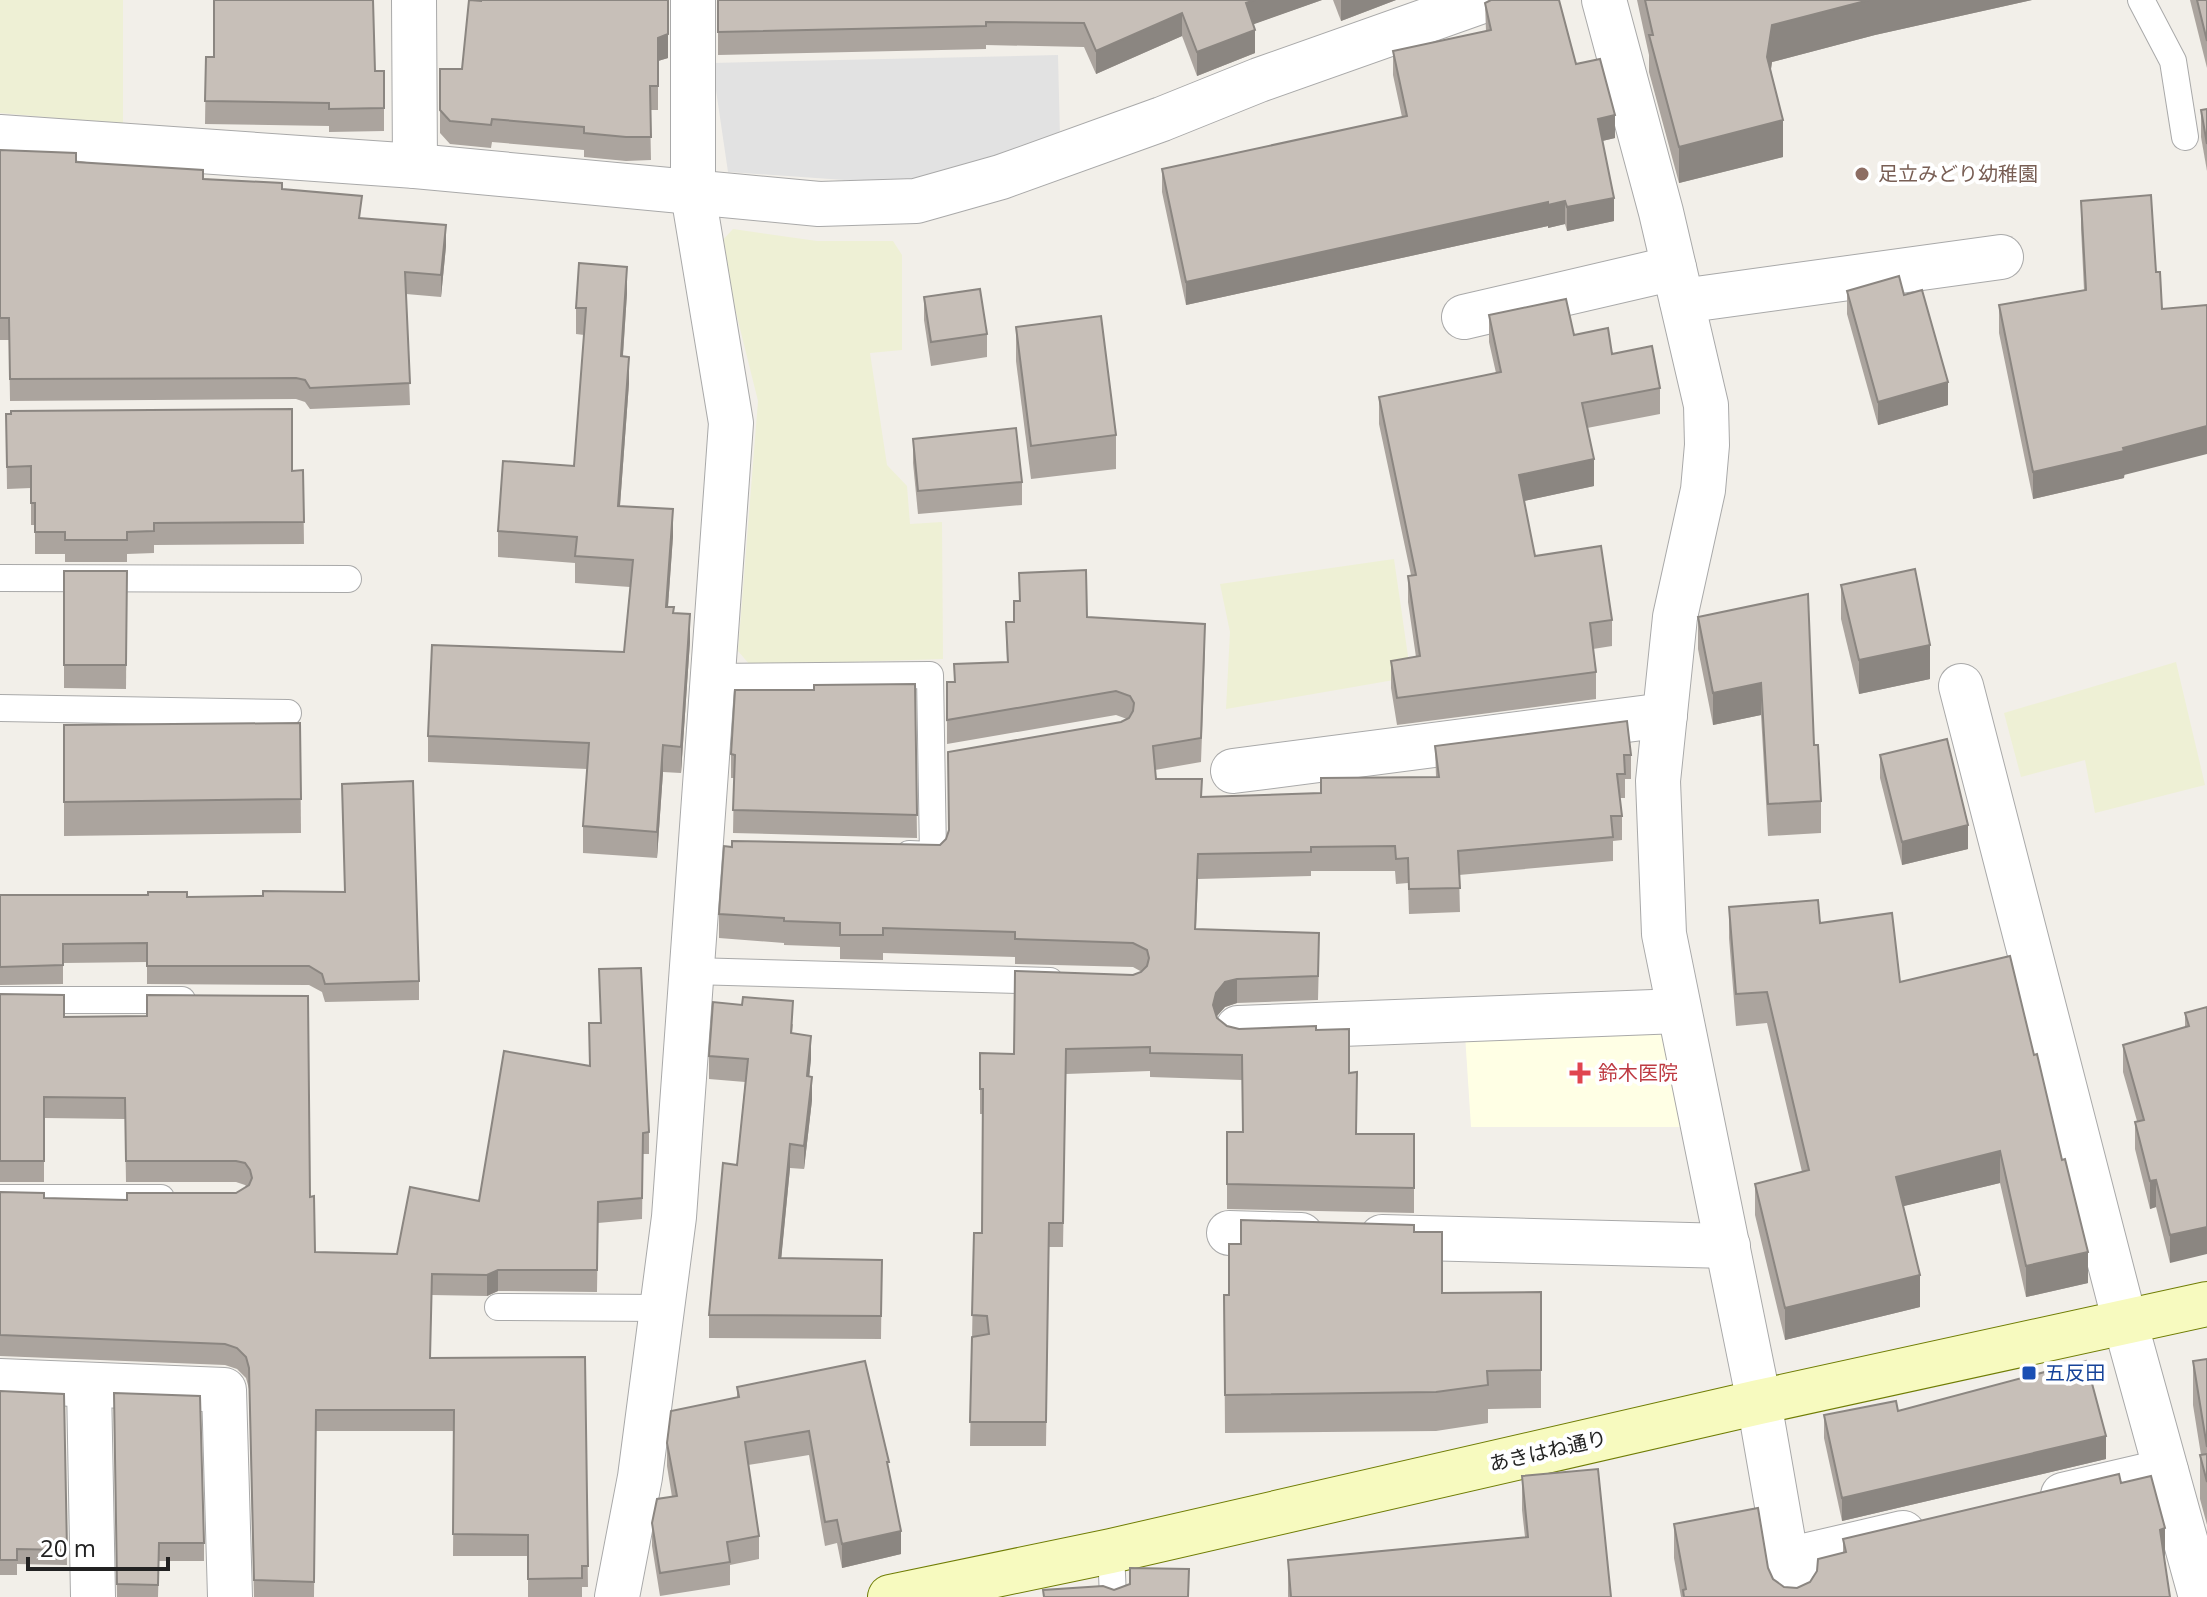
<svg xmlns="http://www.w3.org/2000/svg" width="2207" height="1597" viewBox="0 0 2207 1597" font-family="'Open Sans','Noto Sans JP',sans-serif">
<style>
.education{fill:#ffffe5}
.farmland{fill:#eef0d5}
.parking{fill:#e2e2e2}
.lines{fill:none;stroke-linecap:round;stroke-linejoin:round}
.lane-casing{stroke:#a9a9a9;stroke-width:28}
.street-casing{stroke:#a9a9a9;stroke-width:46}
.secondary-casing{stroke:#707d05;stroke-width:46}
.lane{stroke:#fff;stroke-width:26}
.street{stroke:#fff;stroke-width:44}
.secondary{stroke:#f7fabf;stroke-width:44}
.wall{fill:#aba49e}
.shaded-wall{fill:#8b8681}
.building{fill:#c7bfb8;stroke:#8b8681;stroke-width:2}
.education-dot{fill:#8d6e63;stroke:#fff;stroke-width:3}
.health-dot{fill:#e0444e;stroke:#fff;stroke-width:3}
.transit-dot{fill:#1a4fb4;stroke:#fff;stroke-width:3}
.labels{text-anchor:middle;stroke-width:8;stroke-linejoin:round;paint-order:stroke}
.education-label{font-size:20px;fill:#785e54;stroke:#fff;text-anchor:start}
.health-label{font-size:20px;fill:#be3a42;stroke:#fff;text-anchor:start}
.transit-label{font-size:20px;fill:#164399;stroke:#fff;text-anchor:start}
.street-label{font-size:20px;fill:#222;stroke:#fff}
</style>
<rect width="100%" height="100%" fill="#f2efe9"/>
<polygon class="education" points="1679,1011 1703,1127 1471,1127 1464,1019"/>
<g class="farmland">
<polygon points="0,0 123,0 123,124 0,113"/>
<polygon points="733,229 817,241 893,241 902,255 902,350 870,353 887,465 907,486 910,524 942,522 943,659 750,665 738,651 758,401 719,244"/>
<polygon points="1394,559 1411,677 1226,709 1230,632 1220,584"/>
<polygon points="2176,662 2205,785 2095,813 2085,760 2021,777 2004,713"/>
</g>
<polygon class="parking" points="1058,55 1060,137 920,180 859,181 728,172 712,63"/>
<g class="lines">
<g class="lane-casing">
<g id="lane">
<polyline points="2141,0 2173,61 2185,137"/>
<polyline points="0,578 348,579"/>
<polyline points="713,677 930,675 933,855 909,854"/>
<polyline points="0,708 288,713"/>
<polyline points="692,971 1050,981"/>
<polyline points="0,1000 182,1000"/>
<polyline points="0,1198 161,1198"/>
<polyline points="498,1307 662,1308"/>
<polyline points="1111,1551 1113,1597"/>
</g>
</g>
<g class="street-casing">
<g id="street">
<polyline points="414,0 415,166"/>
<polyline points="1604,0 1661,212 1706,405 1707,445 1703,490 1675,617 1658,781 1664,934 1759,1402 1793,1597"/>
<polyline points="0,137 415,166 819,204 916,201 1001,177 1162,119 1259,80 1485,0"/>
<polyline points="1682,301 2001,257"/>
<polyline points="1464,317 1674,268"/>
<polyline points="1961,686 2125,1322 2201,1597"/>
<polyline points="1233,771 1665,715"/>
<polyline points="1238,1028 1679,1011"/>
<polyline points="1229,1233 1301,1235"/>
<polyline points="1382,1237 1728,1246"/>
<polyline points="0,1381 224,1390 230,1597"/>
<polyline points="89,1385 93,1597"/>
<polyline points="2063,1495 2166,1471"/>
<polyline points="1787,1560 1903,1533"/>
<polyline points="617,1597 640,1477 674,1217 731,423 693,194 693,0"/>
</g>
</g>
<g class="secondary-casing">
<polyline id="secondary" points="890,1597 1111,1551 1759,1402 2207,1304"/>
</g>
<use href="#lane" class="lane"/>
<use href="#street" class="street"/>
<use href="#secondary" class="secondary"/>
</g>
<g class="wall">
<polygon points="668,0 668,58 658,61 658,110 650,110 651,160 626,161 584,157 584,150 492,142 491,148 450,144 440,133 440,69 462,69 481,1"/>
<polygon points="718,0 1322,0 1253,24 1255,53 1197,76 1182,36 1096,74 1084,47 986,45 986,49 718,55"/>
<polygon points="1333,0 1396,0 1341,21"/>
<polygon points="1637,0 2032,0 1875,35 1772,62 1771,70 1783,157 1679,183 1649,72 1649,55"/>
<polygon points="2190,0 2207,0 2207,68"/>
<polygon points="1485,3 1576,64 1615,138 1602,141 1614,221 1567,231 1565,224 1548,228 1548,226 1186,305 1162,192 1162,169 1402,117 1393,75 1393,51 1486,31"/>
<polygon points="206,57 384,71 384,131 329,132 329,126 205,124"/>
<polygon points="2207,109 2207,171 2201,137 2201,110"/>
<polygon points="0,150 282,189 362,218 446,246 441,297 406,294 410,405 310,409 305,402 296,399 10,401 9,340 0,340"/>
<polygon points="2081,201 2156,272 2162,309 2124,478 2033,499 1999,333 1999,305 2084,290 2081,228"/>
<polygon points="1847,291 1904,295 1948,405 1878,425 1847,314"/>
<polygon points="627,293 623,356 629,383 620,506 673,536 668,607 674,613 690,641 681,773 663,772 657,858 583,853 583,826 587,769 428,762 428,736 624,652 630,587 575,583 575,563 498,557 498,531 574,466 584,335 576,334 576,308"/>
<polygon points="924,297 987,334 987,357 931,366 924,320"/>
<polygon points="1489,315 1574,335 1612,354 1660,388 1660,414 1587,428 1594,486 1524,501 1535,556 1612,620 1612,646 1593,649 1596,672 1596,699 1397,725 1391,688 1391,661 1416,657 1408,602 1408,576 1411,575 1379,424 1379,397 1496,373 1489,342"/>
<polygon points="1016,327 1116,435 1116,469 1031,479 1016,361"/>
<polygon points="6,414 292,471 303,470 304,544 154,545 154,553 127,554 127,562 65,562 65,554 35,554 35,525 31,525 31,488 7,489"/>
<polygon points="913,439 1022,482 1022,505 918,514 913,463"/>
<polygon points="64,571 127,571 126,689 64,688"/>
<polygon points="1019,573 1087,617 1205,649 1201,762 1155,770 1156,779 1202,797 1321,793 1436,777 1435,746 1631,755 1631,779 1625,779 1625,798 1620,798 1622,816 1622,840 1613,841 1613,861 1459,875 1460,912 1409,914 1408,883 1396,884 1395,871 1311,871 1311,876 1198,879 1196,929 1319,957 1318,1000 1237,1003 1225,1007 1217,1016 1217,1018 1227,1026 1239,1029 1316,1030 1349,1073 1357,1134 1414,1134 1414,1213 1227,1209 1227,1132 1242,1132 1242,1080 1150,1077 1150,1071 1066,1074 1063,1247 1049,1247 1046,1446 970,1446 974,1233 982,1233 983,1114 980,1114 980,1053 1014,1054 1133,975 1142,972 1133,967 1015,964 1015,957 883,953 883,960 840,959 840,947 784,945 784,943 719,938 719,914 940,845 1127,719 1116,715 947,744 947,682 954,682 954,664 1007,662 1006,622 1014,622 1019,601"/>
<polygon points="1841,585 1930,679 1859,694 1841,619"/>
<polygon points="1698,617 1814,745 1821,801 1821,833 1768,836 1761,715 1713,725 1698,649"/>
<polygon points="915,684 917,838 733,833 734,778 731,778 731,754 814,690"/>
<polygon points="300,723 301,833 64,836 64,725"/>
<polygon points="1880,755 1968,849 1902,865 1880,778"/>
<polygon points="0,895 187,897 419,981 419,1000 325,1002 322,992 309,985 147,984 147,962 63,963 63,984 0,985"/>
<polygon points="1729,907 1820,923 1900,982 2088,1283 2026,1297 2000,1183 1903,1206 1920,1307 1785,1340 1755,1215 1755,1184 1802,1172 1767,1023 1736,1026 1729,938"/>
<polygon points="0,994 64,1017 310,1197 315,1252 397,1254 479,1201 589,1066 589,1023 649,1132 649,1154 643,1154 642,1219 598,1223 597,1292 498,1291 487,1296 432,1295 430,1358 585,1357 588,1587 582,1587 582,1597 528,1597 528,1556 453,1556 454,1431 316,1431 314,1597 254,1597 249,1389 246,1378 237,1369 225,1365 0,1356 0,1192 44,1198 127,1200 236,1193 247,1187 245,1185 236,1182 126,1182 125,1119 44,1118 44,1182 0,1182"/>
<polygon points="2207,1007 2170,1263 2156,1207 2150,1209 2135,1149 2135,1122 2137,1121 2123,1072 2123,1045 2185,1027 2185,1013"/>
<polygon points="793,1024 792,1033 811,1059 809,1076 812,1100 804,1169 790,1168 781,1259 882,1260 881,1339 709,1338 709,1315 737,1165 745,1082 709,1079 709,1056"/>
<polygon points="1414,1232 1442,1293 1541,1292 1541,1408 1488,1409 1488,1423 1436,1431 1225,1433 1224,1295 1229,1295"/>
<polygon points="2207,1359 2207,1525 2200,1499 2200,1455 2201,1455 2193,1405 2193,1361"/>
<polygon points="737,1387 889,1472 901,1554 842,1568 837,1543 825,1546 809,1455 748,1465 759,1536 759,1559 730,1565 730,1585 660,1596 652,1546 652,1523 672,1497 667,1466 667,1443 737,1397"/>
<polygon points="0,1391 64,1394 67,1565 17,1564 17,1575 0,1575"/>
<polygon points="114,1393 204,1543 204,1561 159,1561 158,1597 117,1597"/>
<polygon points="1898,1411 2106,1459 1842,1521 1824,1438 1824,1415"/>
<polygon points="1522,1476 1611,1597 1288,1597 1288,1560 1525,1537 1522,1510"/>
<polygon points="2121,1483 2165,1562 2170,1597 1681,1597 1674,1558 1674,1524 1768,1568 1773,1579 1784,1587 1797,1588 1810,1582 1843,1553 1843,1539"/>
</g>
<g class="shaded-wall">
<polygon points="1255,0 1322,0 1246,27 1246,3"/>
<polygon points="1341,0 1396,0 1341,21"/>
<polygon points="1869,0 2032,0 1875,35 1772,62 1767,93 1767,57 1772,25"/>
<polygon points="1182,13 1182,36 1096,74 1096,51"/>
<polygon points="1255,30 1255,53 1197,76 1197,52"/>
<polygon points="668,34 668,58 658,61 658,38"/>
<polygon points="1615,115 1615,138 1598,142 1598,119"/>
<polygon points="1783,120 1783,157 1679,183 1679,147"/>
<polygon points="1614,198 1614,221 1567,231 1567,207"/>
<polygon points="1565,201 1565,224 1548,228 1548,205"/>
<polygon points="1548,202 1548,226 1186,305 1186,282"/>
<polygon points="446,225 446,246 441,297 441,275"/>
<polygon points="627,267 627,293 621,382 621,356"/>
<polygon points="629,357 629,383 618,532 618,506"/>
<polygon points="1948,382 1948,405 1878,425 1878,402"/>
<polygon points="2207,426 2207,454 2124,475 2124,478 2033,499 2033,472"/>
<polygon points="1594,459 1594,486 1519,502 1519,475"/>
<polygon points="673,509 673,536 666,633 666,607"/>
<polygon points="690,614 690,641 681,773 681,747"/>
<polygon points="1930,645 1930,679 1859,694 1859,660"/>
<polygon points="1761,683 1761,715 1713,725 1713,693"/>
<polygon points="663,745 663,772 657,858 657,832"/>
<polygon points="1968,825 1968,849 1902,865 1902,842"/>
<polygon points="1237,979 1237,1003 1225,1007 1216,1017 1213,1005 1216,993 1225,982"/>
<polygon points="811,1036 811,1059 807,1099 807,1076"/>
<polygon points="812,1077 812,1100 804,1169 804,1146"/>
<polygon points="790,1144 790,1168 779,1282 779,1258"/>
<polygon points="2000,1151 2000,1183 1896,1208 1896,1177"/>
<polygon points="2156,1180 2156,1207 2150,1209 2150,1181"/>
<polygon points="2207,1227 2207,1254 2170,1263 2170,1235"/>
<polygon points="2088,1252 2088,1283 2026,1297 2026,1266"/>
<polygon points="498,1270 498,1291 487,1296 487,1275"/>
<polygon points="1920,1275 1920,1307 1785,1340 1785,1308"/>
<polygon points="2106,1436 2106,1459 1842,1521 1842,1498"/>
<polygon points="2165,1528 2165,1562 2160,1530"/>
<polygon points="901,1531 901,1554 842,1568 842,1544"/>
</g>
<g class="building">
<polygon points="214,0 373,0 375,71 384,71 384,108 329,109 329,103 205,101 206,57 214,57"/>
<polygon points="469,0 481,1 481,0 668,0 668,34 658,38 658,86 650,86 651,137 626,137 584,133 584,127 492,119 491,125 450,121 440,110 440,69 462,69"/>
<polygon points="718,0 1255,0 1246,3 1255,30 1197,52 1182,13 1096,51 1084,23 986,22 986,26 718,32"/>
<polygon points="1491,0 1559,0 1576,64 1600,59 1615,115 1598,119 1614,198 1567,207 1565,201 1548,205 1548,202 1186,282 1162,169 1407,116 1393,51 1491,30 1485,3"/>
<polygon points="1645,0 1869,0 1772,25 1767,57 1783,120 1679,147 1649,35 1653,35"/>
<polygon points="2197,0 2207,0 2207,41"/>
<polygon points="2207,109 2207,144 2201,110"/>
<polygon points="0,150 76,153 76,162 203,170 203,179 282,183 282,189 362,196 359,218 446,225 441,275 405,272 410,383 310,388 305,380 296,378 10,379 9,318 0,318"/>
<polygon points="2151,195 2156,272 2160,272 2162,309 2207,305 2207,426 2123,448 2124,451 2033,472 1999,305 2086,290 2081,201"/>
<polygon points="579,263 627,267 621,356 629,357 618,506 673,509 666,607 674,607 673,613 690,614 681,747 663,745 657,832 583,826 589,743 428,736 432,645 624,652 633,560 575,556 577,537 498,531 503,461 574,466 586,308 576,308"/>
<polygon points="1899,276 1904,295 1922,290 1948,382 1878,402 1847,291"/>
<polygon points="980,289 987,334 931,342 924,297"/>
<polygon points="1566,299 1574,335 1608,328 1612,354 1652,346 1660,388 1582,403 1594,459 1519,475 1535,556 1601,546 1612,620 1590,623 1596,672 1397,698 1391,661 1420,656 1408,576 1416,575 1379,397 1501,372 1489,315"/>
<polygon points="1101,316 1116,435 1031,446 1016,327"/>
<polygon points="292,409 292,471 303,470 304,522 154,523 154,531 127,532 127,540 65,540 65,532 35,532 35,503 31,503 31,466 7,467 6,414 11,414 11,411"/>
<polygon points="1016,428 1022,482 918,491 913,439"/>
<polygon points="1915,569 1930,645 1859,660 1841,585"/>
<polygon points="1086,570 1087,617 1205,624 1201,738 1153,746 1156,779 1202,779 1201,797 1321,793 1321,778 1439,777 1435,746 1627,721 1631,755 1624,755 1625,774 1617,774 1622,816 1611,816 1613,837 1458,851 1460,888 1409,889 1408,858 1396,859 1395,846 1311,847 1311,852 1198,854 1195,929 1319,933 1318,976 1237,979 1225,982 1216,993 1213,1005 1217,1018 1227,1026 1239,1029 1316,1026 1316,1030 1349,1029 1349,1073 1357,1072 1356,1134 1414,1134 1414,1188 1227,1184 1227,1132 1243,1132 1242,1055 1150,1053 1150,1047 1066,1049 1063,1223 1049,1223 1046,1422 970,1422 972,1337 989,1334 987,1316 972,1315 974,1233 982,1233 983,1089 980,1089 980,1053 1014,1054 1015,971 1133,975 1141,972 1147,966 1149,958 1147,950 1133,943 1015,939 1015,932 883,928 883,935 840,935 840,923 784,921 784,918 719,914 724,846 732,847 732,841 940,845 946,839 949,830 948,752 1121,722 1129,718 1133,711 1134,703 1130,696 1116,691 947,720 947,682 955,682 954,664 1008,662 1006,622 1014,622 1014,601 1020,601 1019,573"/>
<polygon points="64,571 127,571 126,665 64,665"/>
<polygon points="1808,594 1814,745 1818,745 1821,801 1768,804 1761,683 1713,693 1698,617"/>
<polygon points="915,684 917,815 733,810 735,755 731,754 735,690 814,690 814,685"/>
<polygon points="300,723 301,799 64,802 64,725"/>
<polygon points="1947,739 1968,825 1902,842 1880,755"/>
<polygon points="413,781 419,981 325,984 322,974 309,966 147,966 147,943 63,944 63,965 0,967 0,895 148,895 148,892 187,892 187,897 263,896 263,891 345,892 342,784"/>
<polygon points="1818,900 1820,923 1892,913 1900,982 2010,956 2034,1055 2037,1054 2062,1160 2065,1159 2088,1252 2026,1266 2000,1151 1896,1177 1920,1275 1785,1308 1755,1184 1809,1170 1767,992 1736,994 1729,907"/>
<polygon points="641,968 649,1132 643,1133 642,1198 598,1202 597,1270 498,1270 487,1275 432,1274 430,1358 585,1357 588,1566 582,1566 582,1578 528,1579 528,1535 453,1534 454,1410 316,1410 314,1582 254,1580 249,1368 246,1357 237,1348 225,1344 0,1335 0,1192 44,1193 44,1198 127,1200 127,1193 236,1193 249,1185 252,1178 250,1170 245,1163 236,1161 126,1161 125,1098 44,1097 44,1161 0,1161 0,994 64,995 64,1017 147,1016 147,995 308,996 310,1197 314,1196 315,1252 397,1254 410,1187 479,1201 504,1051 590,1066 589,1023 601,1023 599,969"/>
<polygon points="743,997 793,1001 791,1033 811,1036 807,1076 812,1077 804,1146 790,1144 779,1258 882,1260 881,1316 709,1315 723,1163 737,1165 748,1059 709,1056 713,1002 742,1005"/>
<polygon points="2207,1007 2207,1227 2170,1235 2156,1180 2150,1181 2135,1122 2144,1120 2123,1045 2189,1026 2185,1013"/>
<polygon points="1241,1220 1414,1225 1414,1232 1442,1232 1442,1293 1541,1292 1541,1370 1487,1371 1488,1385 1436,1392 1225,1395 1224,1295 1229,1295 1229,1244 1241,1244"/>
<polygon points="2207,1359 2207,1447 2193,1361"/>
<polygon points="865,1361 889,1462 887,1462 901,1531 842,1544 837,1520 825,1522 809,1431 745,1442 759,1536 727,1542 730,1562 660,1573 652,1523 657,1499 677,1496 667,1443 671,1411 739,1397 737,1387"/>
<polygon points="2086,1361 2106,1436 1842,1498 1824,1415 1896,1401 1898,1411"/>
<polygon points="0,1391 64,1394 67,1550 17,1549 17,1560 0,1560"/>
<polygon points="114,1393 200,1396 204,1543 159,1543 158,1585 117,1584"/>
<polygon points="2207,1454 2207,1482 2200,1455"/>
<polygon points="1598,1469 1611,1597 1291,1597 1288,1560 1528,1537 1522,1476"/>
<polygon points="2119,1474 2121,1483 2151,1476 2165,1528 2160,1530 2170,1597 1684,1597 1683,1590 1686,1589 1674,1524 1758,1508 1768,1568 1773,1579 1784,1587 1797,1588 1810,1582 1817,1571 1818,1559 1846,1552 1843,1539"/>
<polygon points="1130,1568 1189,1569 1188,1597 1044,1597 1043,1590 1103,1586 1114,1590 1130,1584"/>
</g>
<circle class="education-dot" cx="1862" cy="174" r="8"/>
<path class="health-dot" d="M1576 1061h8v8h8v8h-8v8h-8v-8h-8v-8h8z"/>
<rect class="transit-dot" x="2021" y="1365" width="16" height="16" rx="4"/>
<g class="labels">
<g class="education-label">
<text x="1878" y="181">足立みどり幼稚園</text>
</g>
<g class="health-label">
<text x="1598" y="1080">鈴木医院</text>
</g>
<g class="transit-label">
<text x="2045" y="1380">五反田</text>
</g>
<g class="street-label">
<text transform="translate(1548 1451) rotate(-13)" y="7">あきはね通り</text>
</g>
</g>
<path d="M28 1557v12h140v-12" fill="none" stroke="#222222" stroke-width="4"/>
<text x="40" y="1557" font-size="24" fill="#222222" stroke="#ffffff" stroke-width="6" paint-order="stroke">20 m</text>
</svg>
